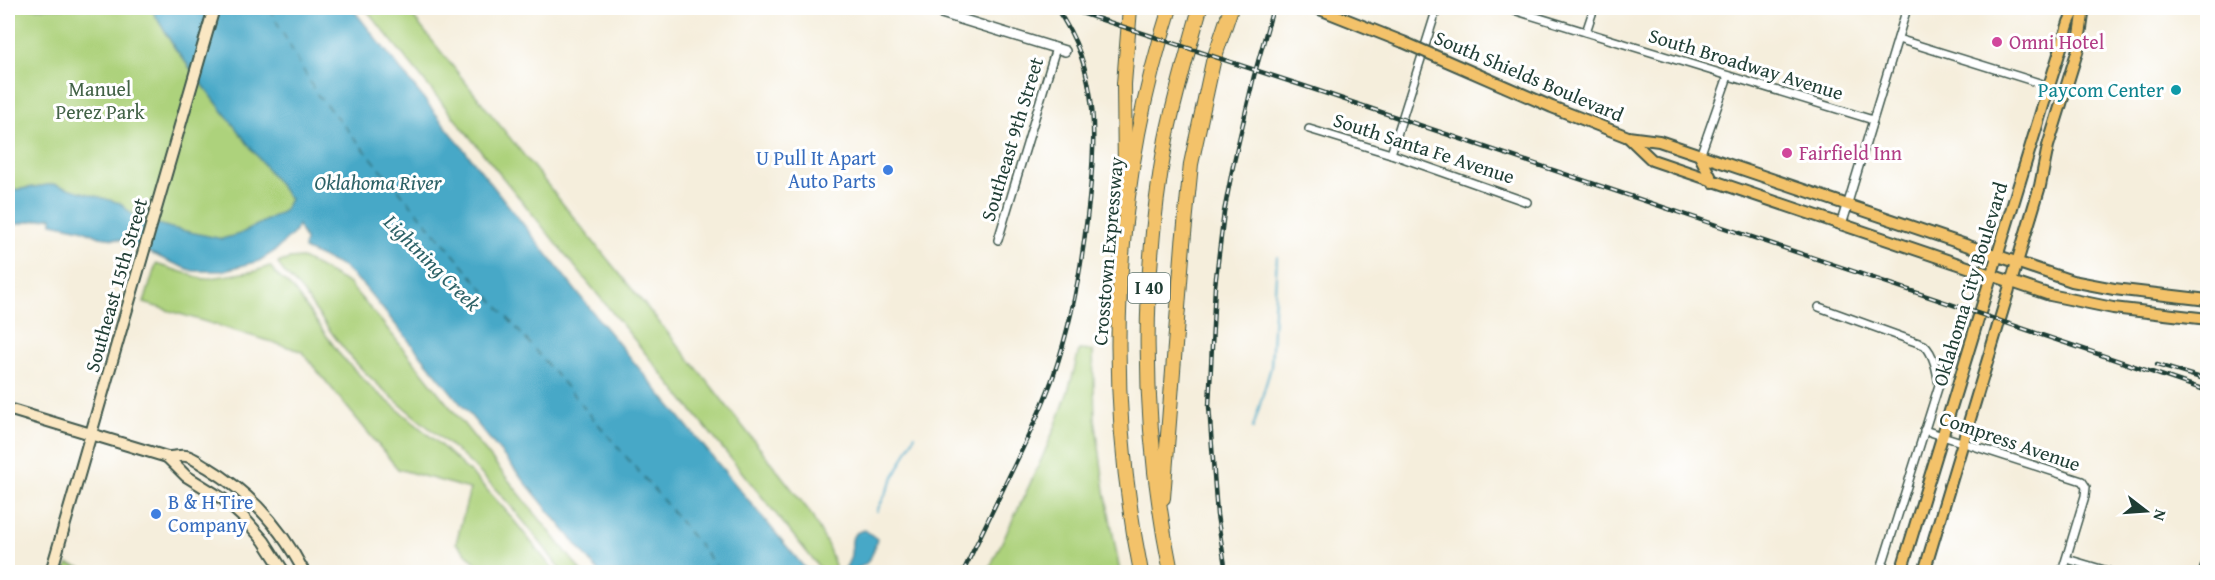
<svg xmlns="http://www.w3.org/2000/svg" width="2215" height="580" viewBox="0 0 2215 580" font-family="'Gentium Book Plus',serif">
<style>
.green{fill:#add27c;stroke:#668858;stroke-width:1.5}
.water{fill:#47a8c7;stroke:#33727e;stroke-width:1.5}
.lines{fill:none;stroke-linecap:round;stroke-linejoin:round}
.stream{stroke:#47a8c7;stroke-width:2}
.ferry{stroke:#2d6267;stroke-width:1.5;stroke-dasharray:8 6;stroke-linecap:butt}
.minor-casing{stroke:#3f584d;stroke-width:10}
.tertiary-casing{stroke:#3f584d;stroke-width:12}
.secondary-casing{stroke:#3f584d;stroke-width:14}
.primary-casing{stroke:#3f584d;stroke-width:14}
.motorway-casing{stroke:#3f584d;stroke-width:16}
.minor{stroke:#fff;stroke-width:7}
.tertiary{stroke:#fff;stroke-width:9}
.secondary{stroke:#fae7c3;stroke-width:10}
.primary{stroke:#f3c26a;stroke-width:10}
.motorway{stroke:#f3c26a;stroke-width:14}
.rail-casing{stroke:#1f3d34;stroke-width:4.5}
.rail{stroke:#fff;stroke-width:2;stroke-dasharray:7;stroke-linecap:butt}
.primary-bridge-casing{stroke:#3f584d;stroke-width:14;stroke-linecap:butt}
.primary-bridge{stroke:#f3c26a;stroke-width:10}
.hotel-dot{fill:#d1479c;stroke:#fff;stroke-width:2}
.culture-dot{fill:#0f9aa8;stroke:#fff;stroke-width:2}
.shop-dot{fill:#3f7fe0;stroke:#fff;stroke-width:2}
.labels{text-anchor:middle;stroke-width:6;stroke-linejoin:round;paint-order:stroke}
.shield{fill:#fff;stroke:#627771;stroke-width:1.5}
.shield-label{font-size:18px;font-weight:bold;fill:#1f3d34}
.hotel-label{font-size:20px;fill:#b23c85;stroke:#fff;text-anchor:start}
.street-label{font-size:20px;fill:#1f3d34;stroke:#fff}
.park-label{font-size:20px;fill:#426246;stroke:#fff}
.culture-label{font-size:20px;fill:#0d838f;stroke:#fff;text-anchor:end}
.shop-label{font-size:20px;fill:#366cbe;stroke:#fff;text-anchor:end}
.water-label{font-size:21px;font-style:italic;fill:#2d6267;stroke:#fff}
</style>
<rect width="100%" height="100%" fill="#fff"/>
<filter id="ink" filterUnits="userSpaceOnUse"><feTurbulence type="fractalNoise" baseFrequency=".0167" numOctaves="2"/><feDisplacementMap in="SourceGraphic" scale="12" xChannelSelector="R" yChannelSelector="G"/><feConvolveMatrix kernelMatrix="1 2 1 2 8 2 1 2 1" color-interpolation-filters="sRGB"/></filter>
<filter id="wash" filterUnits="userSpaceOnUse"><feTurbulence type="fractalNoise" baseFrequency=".008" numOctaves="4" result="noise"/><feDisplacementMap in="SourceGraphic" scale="24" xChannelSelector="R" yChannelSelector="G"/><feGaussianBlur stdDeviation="1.35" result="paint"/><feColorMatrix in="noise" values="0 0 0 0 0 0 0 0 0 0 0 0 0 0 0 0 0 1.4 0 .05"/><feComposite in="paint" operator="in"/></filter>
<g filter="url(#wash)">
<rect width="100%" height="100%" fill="#f5eedc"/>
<g class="green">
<polygon points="8,8 151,8 174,47 290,199 284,211 240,234 222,239 171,228 135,217 123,208 54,184 8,191"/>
<polygon points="365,8 406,8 587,234 708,382 809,511 827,544 835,565 834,572 823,572"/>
<path d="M 302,258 L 348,283 L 382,322 L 582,572 L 562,572 C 536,535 507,499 474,467 C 442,436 405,411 373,380 C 346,355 325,324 304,294 C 296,283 284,276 278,263 L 289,259 Z"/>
<polygon points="156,264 204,279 256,271 270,266 276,274 294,290 341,356 373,389 436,441 478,480 508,513 555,572 485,572 456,543 470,489 398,469 301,351 144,303"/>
<path d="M 1079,350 L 1093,351 L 1095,418 L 1105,491 L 1120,572 L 993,572 L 990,567 C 1023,496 1063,426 1079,350 Z"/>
<polygon points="68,564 72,565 96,572 64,572"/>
</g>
<g class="water">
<polygon points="151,8 352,8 599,320 808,572 599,572 363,285 343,267 304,249 305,240 298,225 294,233 275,251 259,261 222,271 193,271 168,261 122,240 100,237 81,229 52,223 52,217 8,226 8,191 54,184 120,203 135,217 171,228 222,239 240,234 284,211 290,199 174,47"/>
<path d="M 865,530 L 877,539 C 874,551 870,566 857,568 L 855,572 L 843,572 C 846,567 851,560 851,553 C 853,541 848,533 865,530 Z"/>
</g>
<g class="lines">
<g class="stream">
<polyline points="1253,428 1271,367 1277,257"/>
<polyline points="877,511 915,435"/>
</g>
<polyline class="ferry" points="269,8 316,93 662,499 721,572"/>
</g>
</g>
<g filter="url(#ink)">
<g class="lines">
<g class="minor-casing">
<g id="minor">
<polyline points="1507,8 1873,120"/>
<polyline points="1586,32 1594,8"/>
<polyline points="1898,39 2049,86"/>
<polyline points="1309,129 1391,154 1527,202"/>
<polyline points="1391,154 1437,8"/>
<polyline points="1700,156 1728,76"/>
<polyline points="1847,206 1907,8"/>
<polyline points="998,240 1056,48"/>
<path d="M 1819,307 L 1924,345 C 1934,354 1937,372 1939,385 L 1880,572"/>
<polyline points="1924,430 2082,481 2086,487 2085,496 2062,572"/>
<polyline points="2067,559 2111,572"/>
</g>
</g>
<g class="tertiary-casing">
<g id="tertiary">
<polyline points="925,8 1065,51"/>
<polyline points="1841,225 1847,206"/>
</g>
</g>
<g class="secondary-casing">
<g id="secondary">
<path d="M 8,409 L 167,457 C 173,457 181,455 186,456 C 193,457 201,464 207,467 C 249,492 282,529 304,572"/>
<polyline points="167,457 186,476 223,499 244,518 264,541 284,572"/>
<polyline points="51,572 214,8"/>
<polyline points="2205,572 2208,563"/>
</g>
</g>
<g class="primary-casing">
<g id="primary">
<polyline points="1317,8 1403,42"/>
<polyline points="1628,137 1652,160 2050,295 2113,308 2208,319"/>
<polyline points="1628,137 1659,141 2072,281 2114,289 2208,300"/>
<polyline points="1700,156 1713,182"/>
<polyline points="1901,572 2049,86 2069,22 2076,8"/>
<polyline points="1924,572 2040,186 2048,146 2078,49 2084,8"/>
</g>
</g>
<g class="motorway-casing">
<g id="motorway">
<polyline points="1125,171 1124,84 1130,8"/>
<polyline points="1163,498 1183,244 1191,164 1213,62 1231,8"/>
<path d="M 1141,572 C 1104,387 1112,188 1170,8"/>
<path d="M 1171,572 C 1142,430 1140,283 1166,139 C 1175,95 1188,51 1200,8"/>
</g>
</g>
<use href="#minor" class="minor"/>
<use href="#tertiary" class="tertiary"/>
<use href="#secondary" class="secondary"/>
<use href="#primary" class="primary"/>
<use href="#motorway" class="motorway"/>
<g class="rail-casing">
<g id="rail">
<polyline points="1066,8 1307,87 2208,391"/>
<polyline points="2157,365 2208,380"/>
<path d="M 963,572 C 980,536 998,499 1016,462 C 1030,433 1044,404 1054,374 C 1071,324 1081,271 1087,218 C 1096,143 1102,73 1056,8"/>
<polyline points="1226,572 1217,515 1209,406 1215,286 1224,212 1233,166 1254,76 1273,8"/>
</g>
</g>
<use href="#rail" class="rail"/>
<g class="primary-bridge-casing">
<polyline id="primary-bridge" points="1403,42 1552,107 1628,137"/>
</g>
<use href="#primary-bridge" class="primary-bridge"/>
</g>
</g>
<g class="hotel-dot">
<circle cx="1997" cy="42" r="6"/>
<circle cx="1787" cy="153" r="6"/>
</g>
<circle class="culture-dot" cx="2176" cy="90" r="6"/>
<g class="shop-dot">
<circle cx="888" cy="170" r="6"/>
<circle cx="156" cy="514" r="6"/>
</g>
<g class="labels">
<rect class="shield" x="1128" y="273" width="42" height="30" rx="4.5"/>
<g class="shield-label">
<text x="1149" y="294">I 40</text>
</g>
<g class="hotel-label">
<text x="2009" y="49">Omni Hotel</text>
<text x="1799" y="160">Fairfield Inn</text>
</g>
<g class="street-label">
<text transform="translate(1746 64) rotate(17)" y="7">South Broadway Avenue</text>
<text transform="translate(1529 76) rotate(23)" y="7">South Shields Boulevard</text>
<text transform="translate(1012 139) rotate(-73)" y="7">Southeast 9th Street</text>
<text transform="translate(1424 148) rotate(18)" y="7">South Santa Fe Avenue</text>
<text transform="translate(1108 251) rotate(-85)" y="7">Crosstown Expressway</text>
<text transform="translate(1970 284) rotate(-73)" y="7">Oklahoma City Boulevard</text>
<text transform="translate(116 285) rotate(-74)" y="7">Southeast 15th Street</text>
<text transform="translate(2010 441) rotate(19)" y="7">Compress Avenue</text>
</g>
<g class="park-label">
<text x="100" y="96">Manuel<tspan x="100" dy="23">Perez Park</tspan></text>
</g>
<g class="culture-label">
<text x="2164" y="97">Paycom Center</text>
</g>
<g class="shop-label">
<text x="876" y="165">U Pull It Apart<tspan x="876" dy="23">Auto Parts</tspan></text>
<text x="168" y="509" text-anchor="start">B &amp; H Tire<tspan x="168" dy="23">Company</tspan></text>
</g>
<g class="water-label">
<text x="378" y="190">Oklahoma River</text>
<text transform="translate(432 263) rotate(45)" y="7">Lightning Creek</text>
</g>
</g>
<rect width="2215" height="580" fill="none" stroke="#fff" stroke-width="30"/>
<g transform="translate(2146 511) rotate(107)" stroke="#ffffff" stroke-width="4.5" paint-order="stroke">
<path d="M0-4.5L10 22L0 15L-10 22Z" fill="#1f3d34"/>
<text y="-9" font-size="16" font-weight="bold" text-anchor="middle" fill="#1f3d34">N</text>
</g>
</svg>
